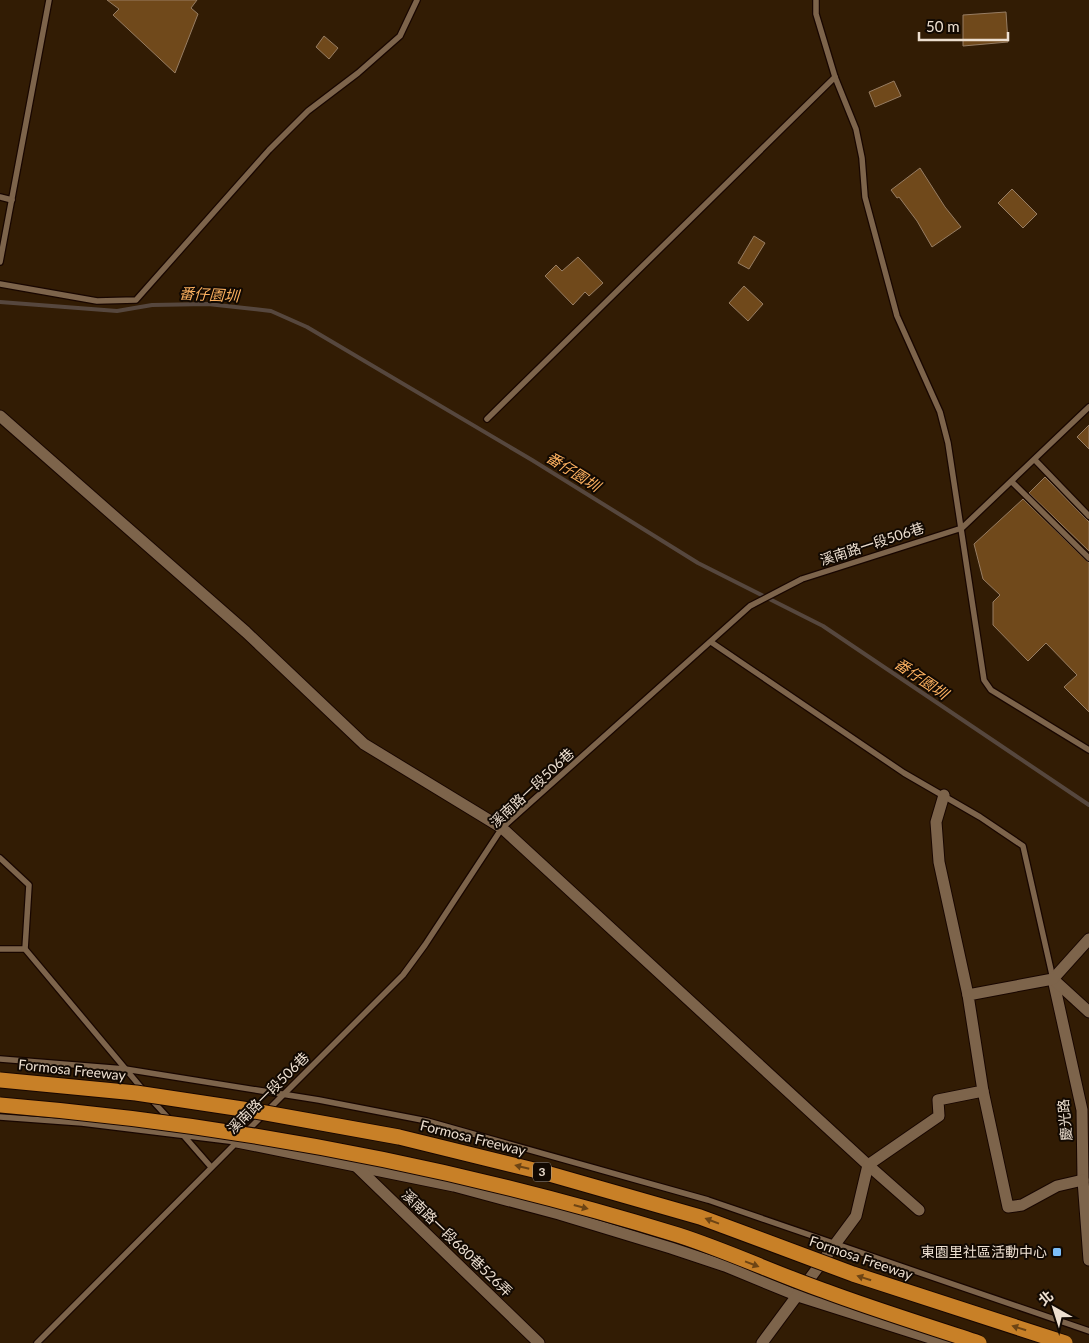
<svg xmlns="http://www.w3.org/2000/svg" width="1089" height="1343" viewBox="0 0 1089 1343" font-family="Lato,'Noto Sans TC',sans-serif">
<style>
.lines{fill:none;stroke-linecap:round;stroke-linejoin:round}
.stream{stroke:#56473e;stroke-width:4}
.building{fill:#70491b;stroke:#977d63}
.service-casing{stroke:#180600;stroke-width:8}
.minor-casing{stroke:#180600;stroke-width:13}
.service{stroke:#7d644b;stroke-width:5.5}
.minor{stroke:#7d644b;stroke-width:11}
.motorway-bridge-casing{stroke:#180600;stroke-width:17;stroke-linecap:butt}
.motorway-bridge{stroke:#c88027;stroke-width:15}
.oneway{fill:#6d4414}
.poi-dot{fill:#7cbef9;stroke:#120902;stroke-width:2}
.labels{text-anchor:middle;stroke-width:4;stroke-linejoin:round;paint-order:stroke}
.shield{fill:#120902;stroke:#ab9f92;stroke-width:1}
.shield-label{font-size:12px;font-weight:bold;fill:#eddfd0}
.street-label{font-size:14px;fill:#eddfd0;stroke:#120902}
.poi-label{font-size:14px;fill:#eddfd0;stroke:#120902;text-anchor:end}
.water-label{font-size:15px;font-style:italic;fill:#fbb05f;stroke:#120902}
</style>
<rect width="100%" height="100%" fill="#321c04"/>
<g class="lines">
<polyline class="stream" points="0,302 117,311 152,305 208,304 271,311 307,327 532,460 698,563 823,626 1089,805"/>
</g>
<g class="building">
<polygon points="107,0 197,0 191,8 198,14 175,73 113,15 119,9"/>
<polygon points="1006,12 1008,42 963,46 963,15"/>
<polygon points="324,36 338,48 329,59 316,47"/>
<polygon points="894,81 901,96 875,107 869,92"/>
<polygon points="920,168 945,207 961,227 932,247 917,221 899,197 897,198 891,190"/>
<polygon points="1012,189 1037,214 1023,228 998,203"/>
<polygon points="754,236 765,243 749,269 738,263"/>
<polygon points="578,257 603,283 589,296 585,292 573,305 545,276 556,265 562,271"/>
<polygon points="744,286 763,304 748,321 729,303"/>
<polygon points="1089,425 1089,449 1077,437"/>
<polygon points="1045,477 1089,522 1089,551 1029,493"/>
<polygon points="1023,499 1089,563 1089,712 1064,687 1077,675 1046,643 1028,661 993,625 993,602 1000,595 983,579 974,544"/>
</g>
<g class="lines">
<g class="service-casing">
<g id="service">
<polyline points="816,0 816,14 835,77 856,129 862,158 865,197 897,316 940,412 948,443 984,680 991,690 1089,750"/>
<polyline points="0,197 12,200"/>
<polyline points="0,262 49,0"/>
<polyline points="0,284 97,301 136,300 269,150 308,111 358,73 400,36 417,0"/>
<polyline points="487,419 835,77"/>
<polyline points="1035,460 1089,516"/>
<polyline points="1012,482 1089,558"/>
<polyline points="711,642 904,773 980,817 1023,846 1053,979"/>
<polyline points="0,858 29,885 25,949"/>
<polyline points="0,949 25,949 144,1091"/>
<polyline points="0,1059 125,1069 319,1100 427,1121 708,1200 1089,1331"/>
<polyline points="150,1098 171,1121"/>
<polyline points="0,1117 82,1123 237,1142"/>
<polyline points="177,1128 211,1167"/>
<polyline points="246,1132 403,975 425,945 502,828 750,606 802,579 962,528 1089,407"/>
<polyline points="37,1343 238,1141"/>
</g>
</g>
<g class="minor-casing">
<g id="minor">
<polyline points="0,416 246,632 364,744 502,828 868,1165 919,1210"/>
<polyline points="944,795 936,822 939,862 968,995"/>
<polyline points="1053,979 1082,1110 1083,1180 1089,1260"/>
<polyline points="1053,979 1089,1012"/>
<polyline points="983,1091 1008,1207 1022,1205 1057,1186 1083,1180"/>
<polyline points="237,1142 454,1186 559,1214 671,1248 725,1266 798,1296 946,1343"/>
<polyline points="355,1165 539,1343"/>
<polyline points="762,1343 856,1216 868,1165 939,1116 938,1100 983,1091 968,995 1053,979 1089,939"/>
</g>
</g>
<use href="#service" class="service"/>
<use href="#minor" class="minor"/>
<g class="motorway-bridge-casing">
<g id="motorway-bridge">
<polyline points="0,1080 136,1093 249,1110 399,1137 546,1173 700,1217 853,1274 1065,1343"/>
<path d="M 0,1105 C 230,1124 458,1167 678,1235 C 728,1251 776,1274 825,1291 C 876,1310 928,1326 979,1343"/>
</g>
</g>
<use href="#motorway-bridge" class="motorway-bridge"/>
</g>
<defs><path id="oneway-solid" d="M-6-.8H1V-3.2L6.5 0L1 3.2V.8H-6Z" transform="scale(1.25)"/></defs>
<g class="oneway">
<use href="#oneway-solid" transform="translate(522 1167) rotate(-166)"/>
<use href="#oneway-solid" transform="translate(581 1207) rotate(15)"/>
<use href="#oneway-solid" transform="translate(712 1221) rotate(-159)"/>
<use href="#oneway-solid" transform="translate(752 1264) rotate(21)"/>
<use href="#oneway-solid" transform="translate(864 1278) rotate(-162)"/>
<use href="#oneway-solid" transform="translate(1019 1328) rotate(-162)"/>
</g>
<rect class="poi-dot" x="1052" y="1247" width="10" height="10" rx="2.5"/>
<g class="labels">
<rect class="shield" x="533" y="1162.5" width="18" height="19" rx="4"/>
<g class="shield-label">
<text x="542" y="1176">3</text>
</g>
<g class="street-label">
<text transform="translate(872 544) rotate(-18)" y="5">溪南路一段506巷</text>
<text transform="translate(532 788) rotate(-43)" y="5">溪南路一段506巷</text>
<text transform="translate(72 1070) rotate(6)" y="5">Formosa Freeway</text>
<text transform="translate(268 1093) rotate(-45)" y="5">溪南路一段506巷</text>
<text transform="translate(1065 1120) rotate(-95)" y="5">慶光路</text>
<text transform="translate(473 1138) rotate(14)" y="5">Formosa Freeway</text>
<text transform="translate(457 1243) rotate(44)" y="5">溪南路一段680巷526弄</text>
<text transform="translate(861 1258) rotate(19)" y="5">Formosa Freeway</text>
</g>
<g class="poi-label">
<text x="1047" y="1257">東園里社區活動中心</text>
</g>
<g class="water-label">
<text transform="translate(209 295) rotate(3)" y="5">番仔園圳</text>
<text transform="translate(573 472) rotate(32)" y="5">番仔園圳</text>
<text transform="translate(921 679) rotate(34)" y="5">番仔園圳</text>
</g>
</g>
<g transform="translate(1054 1308) rotate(321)" stroke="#120902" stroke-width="4" paint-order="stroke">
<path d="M0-4L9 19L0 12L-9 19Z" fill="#eddfd0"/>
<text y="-8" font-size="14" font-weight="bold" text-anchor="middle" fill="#eddfd0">北</text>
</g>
<path d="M919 32v8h89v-8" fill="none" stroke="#eddfd0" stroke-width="2.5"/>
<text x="926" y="32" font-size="15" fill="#eddfd0" stroke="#120902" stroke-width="4" paint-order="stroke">50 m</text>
</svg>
